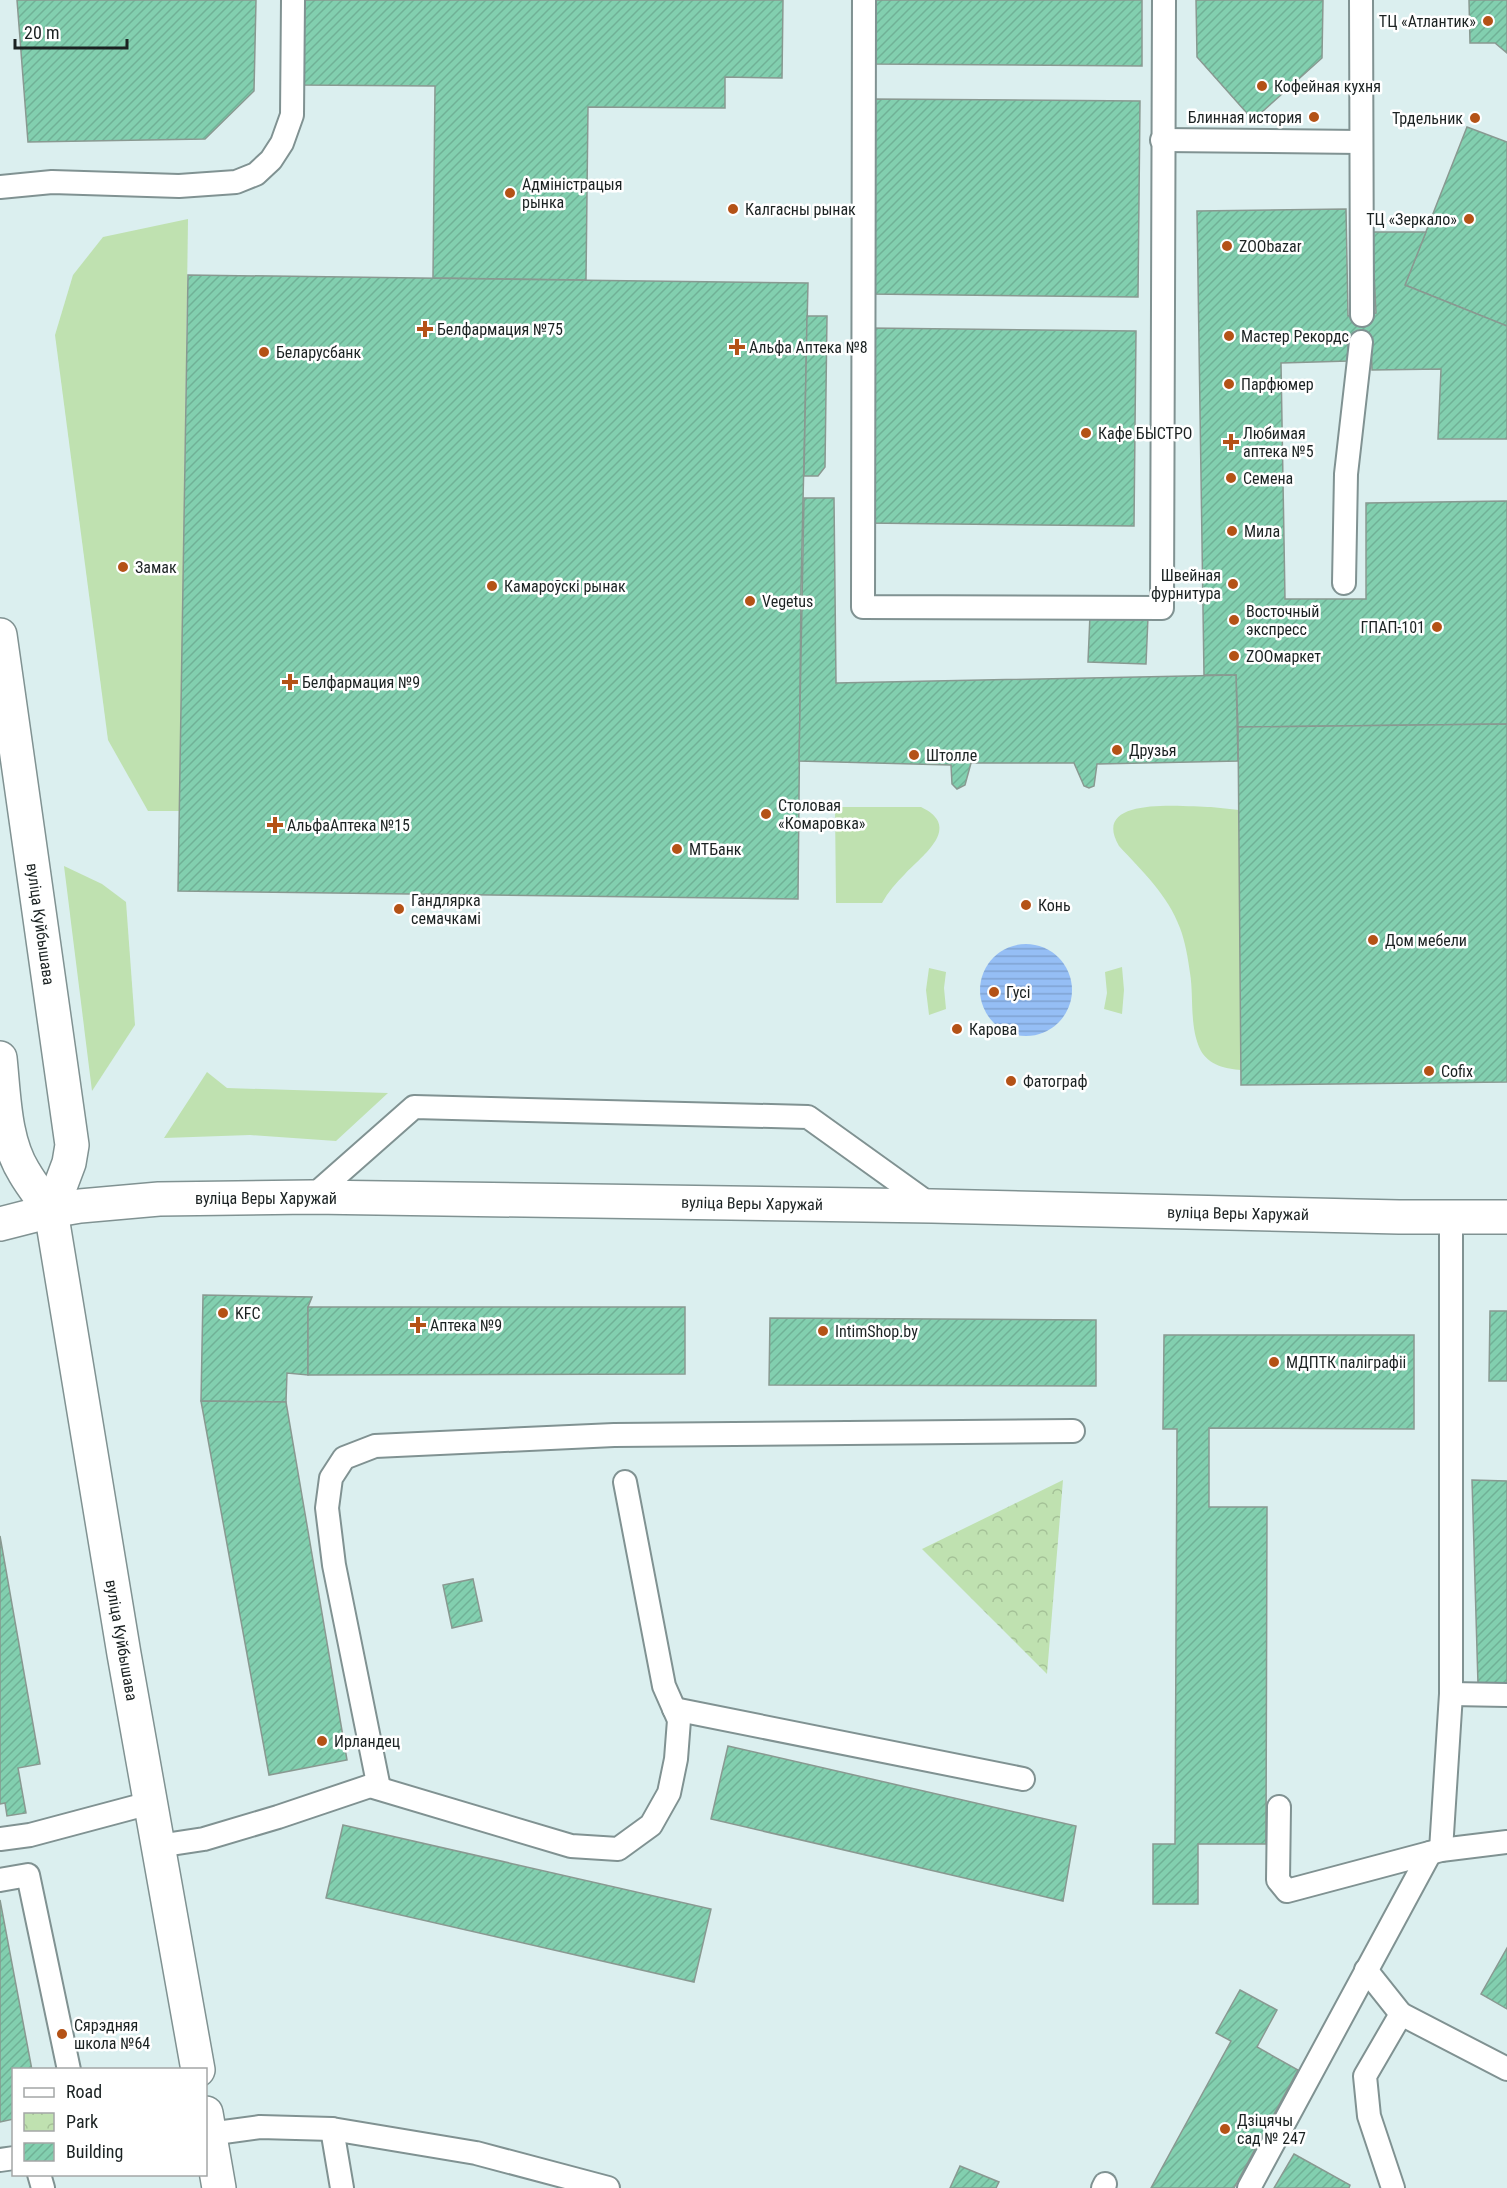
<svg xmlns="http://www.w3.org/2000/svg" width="1507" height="2188" viewBox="0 0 1507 2188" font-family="'Roboto Condensed',sans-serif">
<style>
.grass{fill:#bfe1b0}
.park{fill:url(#park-crowns)}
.water{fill:url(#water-rules)}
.building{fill:url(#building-hatch);stroke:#899991;stroke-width:1.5}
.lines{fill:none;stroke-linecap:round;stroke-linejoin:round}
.lane-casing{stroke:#809292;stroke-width:26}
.secondary-casing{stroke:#809292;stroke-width:36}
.lane{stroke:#fff;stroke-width:22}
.secondary{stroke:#fff;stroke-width:33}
.poi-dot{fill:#b45216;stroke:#fff;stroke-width:2}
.labels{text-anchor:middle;stroke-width:5;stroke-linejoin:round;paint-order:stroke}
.poi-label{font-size:16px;fill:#1b2222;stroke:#fff;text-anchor:start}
.street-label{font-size:16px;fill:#1b2222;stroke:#fff}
</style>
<defs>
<pattern id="park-crowns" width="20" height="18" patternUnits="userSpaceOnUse" patternTransform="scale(1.5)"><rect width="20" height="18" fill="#bfe1b0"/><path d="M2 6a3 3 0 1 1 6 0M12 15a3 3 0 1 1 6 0" fill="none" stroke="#a4c197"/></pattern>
<pattern id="water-rules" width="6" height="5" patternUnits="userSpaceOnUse" patternTransform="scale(1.5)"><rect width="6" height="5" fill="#95bef5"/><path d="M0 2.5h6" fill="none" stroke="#80a3d2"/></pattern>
<pattern id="building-hatch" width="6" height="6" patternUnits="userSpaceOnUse" patternTransform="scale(1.5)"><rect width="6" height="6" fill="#82cfaf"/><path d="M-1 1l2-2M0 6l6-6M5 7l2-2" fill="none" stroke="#70b196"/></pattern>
</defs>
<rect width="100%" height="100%" fill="#dbefef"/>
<g class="grass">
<polygon points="188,219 180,811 148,811 108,740 55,335 73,275 103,237"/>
<path d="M 835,807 L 921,807 C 963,827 923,855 905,874 C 896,883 888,892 882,903 L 836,903 Z"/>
<path d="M 1211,807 L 1239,810 L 1241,1070 C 1226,1069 1209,1065 1201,1051 C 1189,1028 1194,997 1190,973 C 1188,958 1185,941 1180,928 C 1168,895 1142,871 1119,846 C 1089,795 1185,807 1211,807 Z"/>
<polygon points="64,866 102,884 126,902 135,1025 92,1091"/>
<polygon points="1122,967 1124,990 1122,1014 1104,1009 1107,993 1105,972"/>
<polygon points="929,968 946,972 944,988 946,1009 929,1015 926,990"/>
<polygon points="207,1072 227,1088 388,1093 336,1141 250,1135 164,1138"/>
</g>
<polygon class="park" points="1063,1480 1047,1674 922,1549"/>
<circle class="water" cx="1026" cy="990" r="46"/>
<g class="building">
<polygon points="17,0 256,0 254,91 205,139 28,142"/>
<polygon points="303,0 783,0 782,78 725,77 725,108 588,107 586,280 433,278 435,86 302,85"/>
<polygon points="875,0 1142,0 1142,66 874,64"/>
<polygon points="1196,0 1323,0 1322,58 1253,120 1197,57"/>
<polygon points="1469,0 1507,0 1507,53 1495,43 1470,43"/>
<polygon points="873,99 1140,101 1138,297 870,294"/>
<polygon points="1467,127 1507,142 1507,326 1405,285"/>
<polygon points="1346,209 1348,316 1376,313 1372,232 1426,232 1405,285 1507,326 1507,439 1438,439 1441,369 1372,370 1371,342 1348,341 1348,361 1281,363 1285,599 1366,599 1366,503 1507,501 1507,724 1238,727 1236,675 1204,675 1197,211"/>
<polygon points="188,275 808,283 801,589 798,899 178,891"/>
<polygon points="807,316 827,316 825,467 818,476 804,476"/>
<polygon points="869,328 1136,331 1134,526 866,523"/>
<polygon points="804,498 834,498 836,683 1236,675 1238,761 1097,764 1094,786 1089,788 1084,786 1074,763 971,763 965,785 957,789 952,784 951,765 799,761"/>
<polygon points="1090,615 1148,617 1146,664 1088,662"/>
<polygon points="1507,724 1507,1082 1241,1085 1238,727"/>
<polygon points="203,1295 312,1297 308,1307 308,1375 287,1373 286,1402 201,1401"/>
<polygon points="308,1307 685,1307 685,1374 308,1375"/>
<polygon points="1490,1311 1507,1311 1507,1381 1489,1381"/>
<polygon points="770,1318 1096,1320 1096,1386 769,1385"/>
<polygon points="1164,1335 1414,1335 1414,1429 1209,1428 1209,1507 1267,1507 1266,1844 1198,1844 1198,1904 1153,1904 1153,1844 1175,1844 1177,1429 1163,1429"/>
<polygon points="201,1401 286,1402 347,1760 269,1775"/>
<polygon points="1472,1480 1507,1481 1507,1683 1478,1684"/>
<polygon points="0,1536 40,1764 18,1768 26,1813 7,1816 5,1803 0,1804"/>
<polygon points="473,1579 482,1621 452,1628 443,1585"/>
<polygon points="728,1746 1076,1826 1063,1901 711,1819"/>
<polygon points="343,1825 711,1909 694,1982 326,1898"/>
<polygon points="0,1900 32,2070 14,2070 14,2119 0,2122"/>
<polygon points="1507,1948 1507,2009 1481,1994"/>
<polygon points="1240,1990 1277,2010 1257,2047 1298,2070 1234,2188 1151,2188 1231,2041 1216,2033"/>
<polygon points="1294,2154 1350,2185 1349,2188 1274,2188"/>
<polygon points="960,2166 999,2182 996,2188 950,2188"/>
</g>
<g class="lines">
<g class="lane-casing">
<g id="lane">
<polyline points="864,0 863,607 1162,608 1164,0"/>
<polyline points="1361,0 1362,315"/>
<polyline points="1162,140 1361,142"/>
<polyline points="0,187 52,182 179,186 236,182 256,174 271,160 282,143 292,115 293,0"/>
<polyline points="1344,583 1346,474 1361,342"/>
<polyline points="312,1197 414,1107 808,1117 932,1206"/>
<polyline points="1451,1694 1507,1695"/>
<polyline points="674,1709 1023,1779"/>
<polyline points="379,1788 334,1565 327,1508 331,1478 344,1458 375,1446 614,1435 1073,1431"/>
<polyline points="1279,1807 1278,1880 1287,1891 1441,1850 1507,1842"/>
<polyline points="0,1839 30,1835 150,1803"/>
<polyline points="158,1846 204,1839 278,1817 370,1786 571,1846 618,1849 651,1825 669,1793 676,1759 679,1720 664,1686 625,1482"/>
<polyline points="1441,1850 1451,1694 1451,1217"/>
<polyline points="0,1880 28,1875 69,2070"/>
<polyline points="1366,1970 1401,2014 1365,2076 1369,2116 1393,2188"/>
<polyline points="1401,2014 1507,2069"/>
<polyline points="332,2129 342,2188"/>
<polyline points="209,2134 260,2127 332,2129 476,2153 608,2188"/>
<polyline points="0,2160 14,2158"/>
<polyline points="39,2174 43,2188"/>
<polyline points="1103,2188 1105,2184"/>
<polyline points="1249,2188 1430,1853"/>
</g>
</g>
<g class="secondary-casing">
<g id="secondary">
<polyline points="0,635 72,1145 69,1163 51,1211"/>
<path d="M 0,1058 C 4,1095 4,1140 24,1172 C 32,1186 42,1198 51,1211 L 124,1654 L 198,2070"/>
<polyline points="0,1224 51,1211 80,1206 159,1199 312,1197 932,1206 1399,1217 1507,1217"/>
<polyline points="206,2113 219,2188"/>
</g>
</g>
<use href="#lane" class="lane"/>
<use href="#secondary" class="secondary"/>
</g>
<g class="poi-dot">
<circle cx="1488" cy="21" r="6"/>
<circle cx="1262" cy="86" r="6"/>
<circle cx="1314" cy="117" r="6"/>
<circle cx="1475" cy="118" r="6"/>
<circle cx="510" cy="193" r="6"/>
<circle cx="733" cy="209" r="6"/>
<circle cx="1469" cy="219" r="6"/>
<circle cx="1227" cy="246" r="6"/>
<path d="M422 320h6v6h6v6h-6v6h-6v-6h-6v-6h6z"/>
<circle cx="1229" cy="336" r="6"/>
<path d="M734 338h6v6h6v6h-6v6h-6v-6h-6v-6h6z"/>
<circle cx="264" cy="352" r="6"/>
<circle cx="1229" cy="384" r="6"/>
<circle cx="1086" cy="433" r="6"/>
<path d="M1228 433h6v6h6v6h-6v6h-6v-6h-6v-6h6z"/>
<circle cx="1231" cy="478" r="6"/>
<circle cx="1232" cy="531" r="6"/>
<circle cx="123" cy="567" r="6"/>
<circle cx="1233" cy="584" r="6"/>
<circle cx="492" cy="586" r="6"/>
<circle cx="750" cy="601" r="6"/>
<circle cx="1234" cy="620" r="6"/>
<circle cx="1437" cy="627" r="6"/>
<circle cx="1234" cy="656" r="6"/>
<path d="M287 673h6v6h6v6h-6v6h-6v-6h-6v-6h6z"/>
<circle cx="1117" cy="750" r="6"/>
<circle cx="914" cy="755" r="6"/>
<circle cx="766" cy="814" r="6"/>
<path d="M272 816h6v6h6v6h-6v6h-6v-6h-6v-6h6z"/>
<circle cx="677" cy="849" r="6"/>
<circle cx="1026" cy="905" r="6"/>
<circle cx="399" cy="909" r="6"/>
<circle cx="1373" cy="940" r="6"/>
<circle cx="994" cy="992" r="6"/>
<circle cx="957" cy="1029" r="6"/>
<circle cx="1429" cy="1071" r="6"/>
<circle cx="1011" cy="1081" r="6"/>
<circle cx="223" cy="1313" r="6"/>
<path d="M415 1316h6v6h6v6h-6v6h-6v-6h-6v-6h6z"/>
<circle cx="823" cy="1331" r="6"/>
<circle cx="1274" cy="1362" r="6"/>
<circle cx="322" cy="1741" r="6"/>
<circle cx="62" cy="2034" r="6"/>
<circle cx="1225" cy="2129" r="6"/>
</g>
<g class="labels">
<g class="poi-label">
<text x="1476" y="27" text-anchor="end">ТЦ «Атлантик»</text>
<text x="1274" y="92">Кофейная кухня</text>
<text x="1302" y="123" text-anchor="end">Блинная история</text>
<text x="1463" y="124" text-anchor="end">Трдельник</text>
<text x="522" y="190">Адміністрацыя<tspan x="522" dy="18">рынка</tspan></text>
<text x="745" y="215">Калгасны рынак</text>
<text x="1457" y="225" text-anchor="end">ТЦ «Зеркало»</text>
<text x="1239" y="252">ZOObazar</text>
<text x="437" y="335">Белфармация №75</text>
<text x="1241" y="342">Мастер Рекордс</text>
<text x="749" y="353">Альфа Аптека №8</text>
<text x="276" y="358">Беларусбанк</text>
<text x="1241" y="390">Парфюмер</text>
<text x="1098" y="439">Кафе БЫСТРО</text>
<text x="1243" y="439">Любимая<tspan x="1243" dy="18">аптека №5</tspan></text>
<text x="1243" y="484">Семена</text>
<text x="1244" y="537">Мила</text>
<text x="135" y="573">Замак</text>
<text x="1221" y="581" text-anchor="end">Швейная<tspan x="1221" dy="18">фурнитура</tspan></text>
<text x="504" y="592">Камароўскі рынак</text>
<text x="762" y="607">Vegetus</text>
<text x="1246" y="617">Восточный<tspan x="1246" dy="18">экспресс</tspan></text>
<text x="1425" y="633" text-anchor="end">ГПАП-101</text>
<text x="1246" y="662">ZOOмаркет</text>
<text x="302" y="688">Белфармация №9</text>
<text x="1129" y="756">Друзья</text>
<text x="926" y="761">Штолле</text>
<text x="778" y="811">Столовая<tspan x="778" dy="18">«Комаровка»</tspan></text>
<text x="287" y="831">АльфаАптека №15</text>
<text x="689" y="855">МТБанк</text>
<text x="411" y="906">Гандлярка<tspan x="411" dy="18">семачкамі</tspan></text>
<text x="1038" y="911">Конь</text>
<text x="1385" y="946">Дом мебели</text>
<text x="1006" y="998">Гусі</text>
<text x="969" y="1035">Карова</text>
<text x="1441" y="1077">Cofix</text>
<text x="1023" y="1087">Фатограф</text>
<text x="235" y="1319">KFC</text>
<text x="430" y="1331">Аптека №9</text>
<text x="835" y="1337">IntimShop.by</text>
<text x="1286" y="1368">МДПТК паліграфіі</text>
<text x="334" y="1747">Ирландец</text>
<text x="74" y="2031">Сярэдняя<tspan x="74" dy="18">школа №64</tspan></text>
<text x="1237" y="2126">Дзіцячы<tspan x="1237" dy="18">сад № 247</tspan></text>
</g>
<g class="street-label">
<text transform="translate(41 924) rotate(82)" y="6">вуліца Куйбышава</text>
<text x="266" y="1204">вуліца Веры Харужай</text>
<text transform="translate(752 1203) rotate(1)" y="6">вуліца Веры Харужай</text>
<text transform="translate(1238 1213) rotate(1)" y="6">вуліца Веры Харужай</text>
<text transform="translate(122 1640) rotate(80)" y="6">вуліца Куйбышава</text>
</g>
</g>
<rect x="12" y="2068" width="195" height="108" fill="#ffffff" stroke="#a4a7a7" stroke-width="1.5"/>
<rect x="24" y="2088" width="30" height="9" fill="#ffffff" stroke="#a4a7a7" stroke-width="1.5"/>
<text x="66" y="2098" font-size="18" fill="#1b2222">Road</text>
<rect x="24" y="2113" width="30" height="18" fill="url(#park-crowns)" stroke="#a4a7a7" stroke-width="1.5"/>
<text x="66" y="2128" font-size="18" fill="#1b2222">Park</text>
<rect x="24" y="2143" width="30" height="18" fill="url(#building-hatch)" stroke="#a4a7a7" stroke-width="1.5"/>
<text x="66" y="2158" font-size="18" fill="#1b2222">Building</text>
<path d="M15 39v9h112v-9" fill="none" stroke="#1b2222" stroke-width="3"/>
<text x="24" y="39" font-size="18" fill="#1b2222" stroke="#ffffff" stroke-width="4.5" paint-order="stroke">20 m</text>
</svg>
